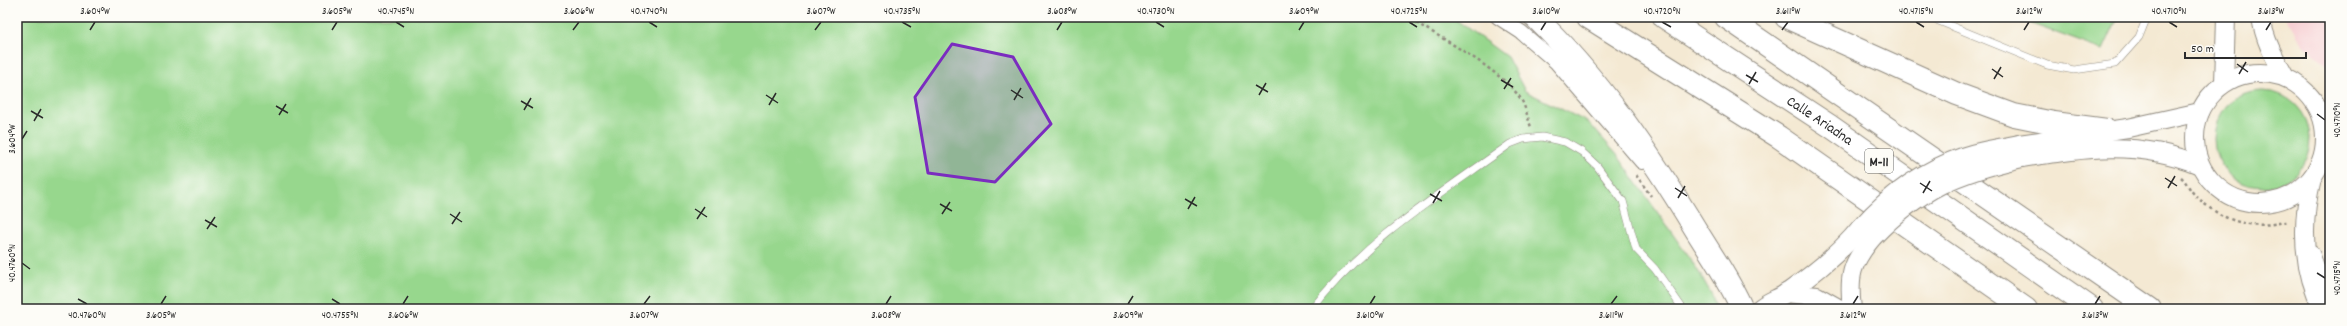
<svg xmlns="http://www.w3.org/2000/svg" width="2347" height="326" viewBox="0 0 2347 326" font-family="Dekko,sans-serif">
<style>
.built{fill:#f7cfd3}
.green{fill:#97d78d;stroke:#61815c}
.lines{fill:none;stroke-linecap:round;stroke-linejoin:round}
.service-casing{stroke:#908a7f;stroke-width:8}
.minor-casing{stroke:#908a7f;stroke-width:16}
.tertiary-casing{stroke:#908a7f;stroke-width:20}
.trunk-casing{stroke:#908a7f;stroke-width:24}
.motorway-casing{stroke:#908a7f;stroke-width:24}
.path{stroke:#908a7f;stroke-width:2.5;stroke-dasharray:3 3;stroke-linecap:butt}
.service{stroke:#fff;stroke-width:7}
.minor{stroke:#fff;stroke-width:14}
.tertiary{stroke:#fff;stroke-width:18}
.trunk{stroke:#fff;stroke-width:22}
.motorway{stroke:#fff;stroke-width:22}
.tertiary-bridge-casing{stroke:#908a7f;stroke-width:20;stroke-linecap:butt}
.tertiary-bridge{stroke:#fff;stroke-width:18}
.marked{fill:#7b2cbf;fill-opacity:0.2;stroke:#7b2cbf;stroke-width:3;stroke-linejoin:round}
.ticks{fill:none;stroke:#2b2b2b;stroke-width:1.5}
.labels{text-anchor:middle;stroke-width:4;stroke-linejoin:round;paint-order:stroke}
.shield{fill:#fdfcf7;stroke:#6a6a68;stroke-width:1}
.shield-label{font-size:14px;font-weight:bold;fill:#2b2b2b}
.street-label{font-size:15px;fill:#2b2b2b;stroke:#fdfcf7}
.neatline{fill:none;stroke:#2b2b2b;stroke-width:1.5}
.ticks-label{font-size:10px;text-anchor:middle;fill:#2b2b2b}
</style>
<rect width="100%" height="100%" fill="#fdfcf7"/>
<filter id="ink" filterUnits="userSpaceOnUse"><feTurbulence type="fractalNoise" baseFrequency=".025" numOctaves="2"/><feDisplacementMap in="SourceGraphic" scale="8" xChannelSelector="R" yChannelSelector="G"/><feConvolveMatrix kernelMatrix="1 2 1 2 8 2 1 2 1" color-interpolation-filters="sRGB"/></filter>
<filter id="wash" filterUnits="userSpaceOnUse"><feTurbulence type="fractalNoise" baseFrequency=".012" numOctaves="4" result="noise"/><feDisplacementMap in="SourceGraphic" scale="16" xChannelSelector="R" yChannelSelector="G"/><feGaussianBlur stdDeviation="0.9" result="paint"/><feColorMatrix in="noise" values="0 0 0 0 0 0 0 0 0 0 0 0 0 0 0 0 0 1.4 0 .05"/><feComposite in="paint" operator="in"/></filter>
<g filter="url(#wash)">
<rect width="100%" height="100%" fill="#f4e9d3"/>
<polygon class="built" points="2285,17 2330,17 2330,68 2303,44"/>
<g class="green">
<polygon points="17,17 1452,17 1507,57 1525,91 1589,123 1618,156 1697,269 1712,295 1716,309 17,309"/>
<polygon points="2013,17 2118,17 2103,50"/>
<circle cx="2262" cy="139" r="48"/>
</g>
</g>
<g filter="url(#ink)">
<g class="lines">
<g class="service-casing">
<g id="service">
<polyline points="1929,17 2047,65 2074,70 2115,64 2139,37 2147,17"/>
<polyline points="2317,104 2330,111"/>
<polyline points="2321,164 2330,159"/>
<path d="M 1312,309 C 1365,240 1441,194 1510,144 L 1523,139 L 1542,137 L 1565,142 L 1582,152 L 1597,166 L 1623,201 L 1636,249 L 1655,269 L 1683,309"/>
</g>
</g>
<g class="minor-casing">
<g id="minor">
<polyline points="1498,17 1521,32 1556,62 1642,162"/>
<polyline points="2312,253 2321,277 2330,292"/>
</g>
</g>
<g class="tertiary-casing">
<g id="tertiary">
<path d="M 2261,17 C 2264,39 2274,57 2285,77"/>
<circle cx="2260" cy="138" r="65"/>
<polyline points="2224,83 2226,17"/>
<polyline points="2019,144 2128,128 2200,112"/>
<path d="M 2022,158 C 2087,148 2138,140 2200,165"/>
<path d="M 2312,178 C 2301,223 2301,267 2323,309"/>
<polyline points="1786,293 1817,296 1840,309"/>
<path d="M 1759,309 C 1768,301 1778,299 1788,292 C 1815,273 1840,253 1861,227"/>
<path d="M 1852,309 C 1848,276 1851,263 1873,237"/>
</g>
</g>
<g class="trunk-casing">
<g id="trunk">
<path d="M 1535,17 C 1599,79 1650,154 1696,230 C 1712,256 1730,281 1742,309"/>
<polyline points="1588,17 1779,137 2026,309"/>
<polyline points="1786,17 1957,94 2014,115 2054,123 2107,130"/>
</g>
</g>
<g class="motorway-casing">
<g id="motorway">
<path id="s1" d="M 1664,17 L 1830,126 L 2092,309"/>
<polyline points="1726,17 2150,309"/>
</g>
</g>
<g class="path">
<path d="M 1406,17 C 1435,34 1507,73 1522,101 C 1526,109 1528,119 1531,127"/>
<polyline points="1636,175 1651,196"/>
<path d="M 2181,177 C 2187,182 2190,191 2196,196 C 2223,223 2253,230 2289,221"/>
</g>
<use href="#service" class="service"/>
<use href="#minor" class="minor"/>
<use href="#tertiary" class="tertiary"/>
<use href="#trunk" class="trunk"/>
<use href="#motorway" class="motorway"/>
<g class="tertiary-bridge-casing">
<g id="tertiary-bridge">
<path d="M 1861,227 C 1889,195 1924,170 1965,156 C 1982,150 2001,148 2019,144"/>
<path d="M 1873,237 C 1920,188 1957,173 2022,158"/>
</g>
</g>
<use href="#tertiary-bridge" class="tertiary-bridge"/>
</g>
</g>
<path class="marked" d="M 952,44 L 1013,57 L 1051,124 L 995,182 L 928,173 L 915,97 Z"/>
<path class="ticks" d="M 396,22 L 404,27M 649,22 L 657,27M 902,22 L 911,27M 1156,22 L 1164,27M 1409,22 L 1417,27M 1662,22 L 1671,27M 1916,22 L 1924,27M 2169,22 L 2177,27M 90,30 L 95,22M 332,30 L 337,22M 573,30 L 579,22M 815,30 L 821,22M 1057,30 L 1062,22M 1299,30 L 1304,22M 1541,30 L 1546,22M 1782,30 L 1788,22M 2024,30 L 2029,22M 2266,30 L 2271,22M 2237,64 L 2248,72M 1992,69 L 2003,77M 2239,74 L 2246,62M 1746,75 L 1758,82M 1994,79 L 2001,67M 1501,80 L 1513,87M 1749,84 L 1756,72M 1256,85 L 1268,92M 1504,89 L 1511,78M 1011,90 L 1023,98M 766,95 L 778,103M 1259,95 L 1266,83M 1014,100 L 1021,88M 521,101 L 533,108M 769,105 L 776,93M 276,106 L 288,113M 524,110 L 531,98M 31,111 L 43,118M 2317,114 L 2325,120M 279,115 L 286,104M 34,121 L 41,109M 22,139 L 27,131M 2165,178 L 2177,186M 1920,183 L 1932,191M 1675,188 L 1687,196M 2168,188 L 2175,176M 1923,193 L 1930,181M 1430,194 L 1442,201M 1678,198 L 1685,186M 1185,199 L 1197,206M 1433,203 L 1440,191M 940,204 L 952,211M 695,209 L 707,217M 1188,209 L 1195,197M 450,214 L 462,222M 942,214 L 950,202M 697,219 L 705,207M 205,220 L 217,227M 452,224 L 460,212M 207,229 L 215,217M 22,263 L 30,269M 2317,273 L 2325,278M 78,299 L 87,304M 332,299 L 340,304M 161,304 L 166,296M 403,304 L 408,296M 644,304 L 650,296M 886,304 L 891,296M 1128,304 L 1133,296M 1370,304 L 1375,296M 1611,304 L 1617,296M 1853,304 L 1858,296M 2095,304 L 2100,296"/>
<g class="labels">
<rect class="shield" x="1865" y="149" width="28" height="24" rx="3"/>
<g class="shield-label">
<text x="1879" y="166">M-11</text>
</g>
<g class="street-label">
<text dy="5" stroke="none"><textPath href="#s1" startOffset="187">Calle Ariadna</textPath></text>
</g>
</g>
<rect width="2347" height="326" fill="none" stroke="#fdfcf7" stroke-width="44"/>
<path d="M2185 52v6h121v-6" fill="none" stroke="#2b2b2b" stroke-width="2"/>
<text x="2191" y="52" font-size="12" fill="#2b2b2b" stroke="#fdfcf7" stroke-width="3" paint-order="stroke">50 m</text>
<rect x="22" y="22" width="2303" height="282" class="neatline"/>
<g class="ticks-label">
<text x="95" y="14">3.604°W</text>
<text x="337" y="14">3.605°W</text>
<text x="396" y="14">40.4745°N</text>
<text x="579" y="14">3.606°W</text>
<text x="649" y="14">40.4740°N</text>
<text x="821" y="14">3.607°W</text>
<text x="902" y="14">40.4735°N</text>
<text x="1062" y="14">3.608°W</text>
<text x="1156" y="14">40.4730°N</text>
<text x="1304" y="14">3.609°W</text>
<text x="1409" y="14">40.4725°N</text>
<text x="1546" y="14">3.610°W</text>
<text x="1662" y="14">40.4720°N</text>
<text x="1788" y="14">3.611°W</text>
<text x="1916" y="14">40.4715°N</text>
<text x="2029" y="14">3.612°W</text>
<text x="2169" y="14">40.4710°N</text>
<text x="2271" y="14">3.613°W</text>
<text transform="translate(2336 120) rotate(-90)" y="4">40.4710°N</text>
<text transform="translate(11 139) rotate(-90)" y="4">3.604°W</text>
<text transform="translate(11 263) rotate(-90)" y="4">40.4760°N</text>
<text transform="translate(2336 278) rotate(-90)" y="4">40.4715°N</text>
<text x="87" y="318">40.4760°N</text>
<text x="161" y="318">3.605°W</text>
<text x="340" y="318">40.4755°N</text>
<text x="403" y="318">3.606°W</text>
<text x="644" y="318">3.607°W</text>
<text x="886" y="318">3.608°W</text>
<text x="1128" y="318">3.609°W</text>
<text x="1370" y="318">3.610°W</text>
<text x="1611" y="318">3.611°W</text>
<text x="1853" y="318">3.612°W</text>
<text x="2095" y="318">3.613°W</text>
</g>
</svg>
